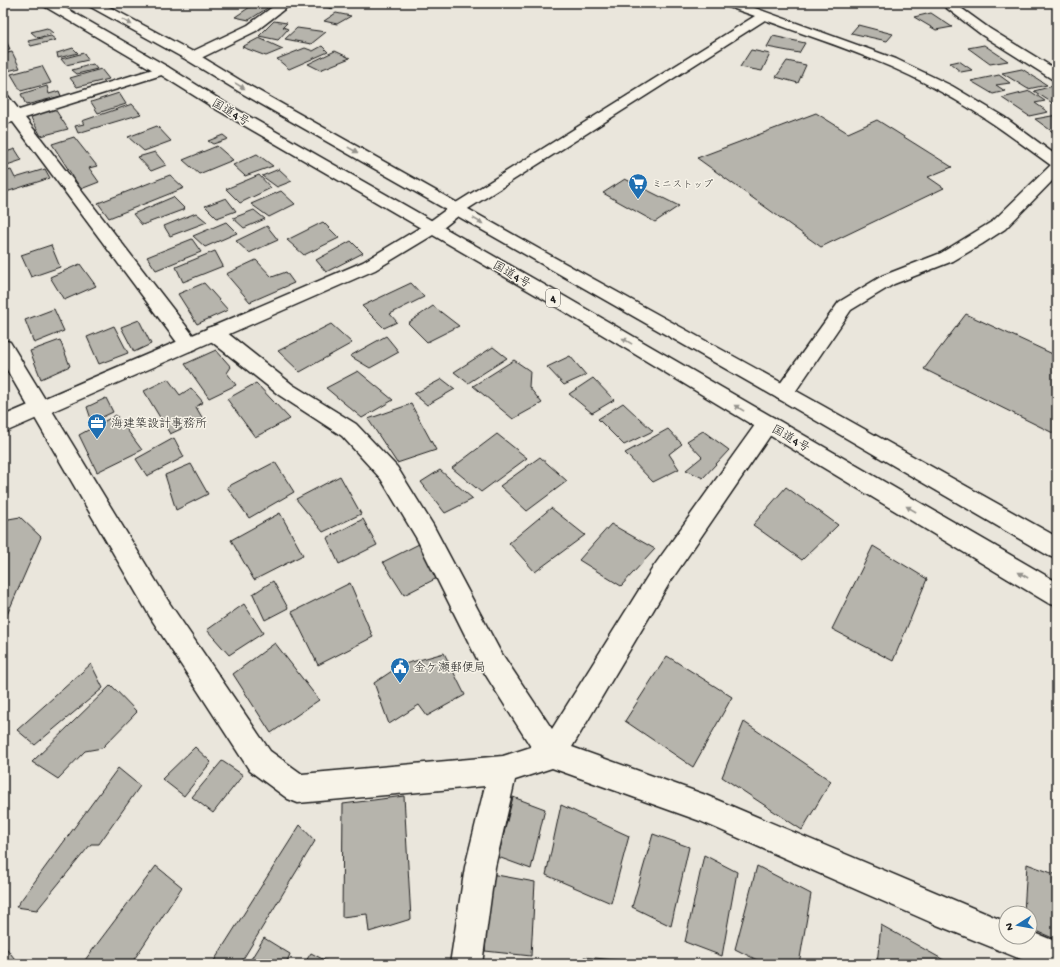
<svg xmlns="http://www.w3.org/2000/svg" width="1060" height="967" viewBox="0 0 1060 967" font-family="'Gochi Hand','Klee One',sans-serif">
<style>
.building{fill:#b6b4ac;stroke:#1c1c1c}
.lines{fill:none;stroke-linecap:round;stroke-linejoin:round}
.street-casing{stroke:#1c1c1c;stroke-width:3}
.secondary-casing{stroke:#1c1c1c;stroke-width:3}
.highway-casing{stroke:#1c1c1c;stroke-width:3}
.street{fill:#f7f3e8;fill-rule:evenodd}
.secondary{fill:#f7f3e8;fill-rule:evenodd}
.highway{fill:#f7f3e8;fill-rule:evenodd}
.oneway{fill:#94928c}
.labels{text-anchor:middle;stroke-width:3;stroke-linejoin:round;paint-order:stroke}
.far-poi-label{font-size:10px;fill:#1c1c1c;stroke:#f7f3e8;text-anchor:start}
.shield{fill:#f7f3e8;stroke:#5e5c59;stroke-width:1}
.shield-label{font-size:11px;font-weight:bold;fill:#1c1c1c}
.street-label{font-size:12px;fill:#1c1c1c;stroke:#f7f3e8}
.poi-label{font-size:12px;fill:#1c1c1c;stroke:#f7f3e8;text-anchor:start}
</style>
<rect width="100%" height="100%" fill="#eae6dc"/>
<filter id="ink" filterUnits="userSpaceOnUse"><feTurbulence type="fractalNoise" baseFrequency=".025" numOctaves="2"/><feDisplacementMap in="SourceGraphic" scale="8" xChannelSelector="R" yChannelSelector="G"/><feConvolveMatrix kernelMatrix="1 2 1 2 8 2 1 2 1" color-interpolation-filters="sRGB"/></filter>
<g filter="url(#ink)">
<g class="building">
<polygon points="256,3 275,3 249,20 235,17"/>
<polygon points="305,3 340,3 334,9"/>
<polygon points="336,13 351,16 337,24 324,21"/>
<polygon points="931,13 952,27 936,30 914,17"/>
<polygon points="274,21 287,23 283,27 288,29 278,40 259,36"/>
<polygon points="858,25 893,34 887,41 851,33"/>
<polygon points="47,28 53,33 38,38 31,32"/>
<polygon points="297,28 326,32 311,44 285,39"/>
<polygon points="51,36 56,40 31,46 28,41"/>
<polygon points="773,36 805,43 799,53 767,47"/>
<polygon points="259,38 283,49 266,56 242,47"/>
<polygon points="3,39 5,39 10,49 3,50"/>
<polygon points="984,45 1008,61 990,64 968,48"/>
<polygon points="322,46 328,52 289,69 277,59 305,48 313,51"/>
<polygon points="73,48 78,53 58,58 57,53"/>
<polygon points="751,50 770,54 762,71 740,67"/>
<polygon points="335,51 350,58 320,70 308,64"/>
<polygon points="12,52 20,68 3,72 3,54"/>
<polygon points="84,53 88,60 66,65 61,59"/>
<polygon points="787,61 806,65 798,83 776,77"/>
<polygon points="959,61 972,70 961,72 950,63"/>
<polygon points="93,64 97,69 77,74 72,70"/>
<polygon points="42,66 51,83 21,91 11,74"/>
<polygon points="101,69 109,79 77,87 70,78"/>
<polygon points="1022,69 1047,85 1028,89 1002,73"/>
<polygon points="999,75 1010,83 996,85 1005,91 993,94 971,81"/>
<polygon points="47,86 49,94 59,91 61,96 26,105 21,94"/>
<polygon points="1053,86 1057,89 1057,106 1034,91"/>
<polygon points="1030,91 1045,101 1035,103 1048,112 1029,116 1002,98"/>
<polygon points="119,93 126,104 98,113 91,102"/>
<polygon points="132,104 141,114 78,133 75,126 84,124 82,121"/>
<polygon points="55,109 68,129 41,136 30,116"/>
<polygon points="816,113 848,133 877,120 952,167 928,177 944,188 821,247 697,158"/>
<polygon points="1057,115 1057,135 1035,119"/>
<polygon points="157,126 171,141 144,151 128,137"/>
<polygon points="223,135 228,139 213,144 208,141"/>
<polygon points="74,137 97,166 89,168 99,182 81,189 52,144"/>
<polygon points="217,146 233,160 199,174 183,160"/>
<polygon points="15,149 22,160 4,166 3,153"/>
<polygon points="155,152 166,165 151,171 138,157"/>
<polygon points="257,154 273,166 245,176 233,165"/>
<polygon points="45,169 50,178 3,193 3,172 11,170 15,178"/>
<polygon points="279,169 292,181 277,187 262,176"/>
<polygon points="170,175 184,188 109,218 98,203"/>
<polygon points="259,175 271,188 240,203 226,189"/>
<polygon points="625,179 679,206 655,222 603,193"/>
<polygon points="281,191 295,204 269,217 251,204"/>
<polygon points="173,197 185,209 142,225 133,214"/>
<polygon points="226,198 236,211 217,218 205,206"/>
<polygon points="254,210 265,219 244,228 233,218"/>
<polygon points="196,213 207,222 170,236 164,226"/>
<polygon points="226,222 237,233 205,247 193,236"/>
<polygon points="323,222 339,238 304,255 287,240"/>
<polygon points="267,226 278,240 249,253 236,241"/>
<polygon points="192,239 201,252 156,270 147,257"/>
<polygon points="351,241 363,253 326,272 316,260"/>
<polygon points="51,245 60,267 31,277 21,255"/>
<polygon points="215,251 223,266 183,282 176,267"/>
<polygon points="256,260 272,277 286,272 294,283 250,302 226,274"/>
<polygon points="80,264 96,286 64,300 50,277"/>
<polygon points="204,283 228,310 197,324 178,294"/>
<polygon points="411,283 424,297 390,314 397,322 384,328 362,306"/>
<polygon points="433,306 459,326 427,342 408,323"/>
<polygon points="54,309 64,331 34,343 25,320"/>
<polygon points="966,314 1057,356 1057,435 924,369"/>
<polygon points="139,320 151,344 134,352 121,327"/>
<polygon points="331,324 352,343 300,372 278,351"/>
<polygon points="114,326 128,353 99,364 87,337"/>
<polygon points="386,336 399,352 370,368 350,356"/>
<polygon points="60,340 70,366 41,379 30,351"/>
<polygon points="493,347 507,358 468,383 454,372"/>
<polygon points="216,350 231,367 227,373 236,385 209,398 185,364"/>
<polygon points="570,356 586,375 564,385 547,367"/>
<polygon points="514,360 530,371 529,387 542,403 513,419 473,386"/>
<polygon points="358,371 393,400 362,418 326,388"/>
<polygon points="593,378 614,400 592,413 569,394"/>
<polygon points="168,379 180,395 191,388 203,402 196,407 203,419 170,434 144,391"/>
<polygon points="442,379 455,389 427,405 414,394"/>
<polygon points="256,383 290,419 255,437 227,399"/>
<polygon points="106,398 113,412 92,422 87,407"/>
<polygon points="623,403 653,431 624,445 598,419"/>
<polygon points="411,404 436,450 397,463 368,419"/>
<polygon points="116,415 142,450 97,472 79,435"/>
<polygon points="668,429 682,444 669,454 679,469 653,482 625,453"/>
<polygon points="703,431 729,450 703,478 686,470 702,457 687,441"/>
<polygon points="497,434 527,458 481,492 452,468"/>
<polygon points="174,438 184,457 147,476 136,459"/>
<polygon points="540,457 567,481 527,511 500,486"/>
<polygon points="275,462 294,492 249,518 227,487"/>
<polygon points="191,464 208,494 176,510 165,475"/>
<polygon points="440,470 473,499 445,513 421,482"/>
<polygon points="340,476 361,514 323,532 296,499"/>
<polygon points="786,487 838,525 802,560 753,525"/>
<polygon points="551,508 585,535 535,572 509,543"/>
<polygon points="280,513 303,555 254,580 231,540"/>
<polygon points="20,517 41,537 3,624 3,520"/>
<polygon points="363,519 377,545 339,564 327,538"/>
<polygon points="611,524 655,549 621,586 579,560"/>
<polygon points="419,544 439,577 404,595 383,562"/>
<polygon points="873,546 927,579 893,661 832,629"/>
<polygon points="273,581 288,608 265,620 253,594"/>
<polygon points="350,583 373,637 318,665 292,612"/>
<polygon points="244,604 263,633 229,655 207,630"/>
<polygon points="275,643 319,700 271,733 233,674"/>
<polygon points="444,653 465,695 427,716 419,705 389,724 374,683 401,665"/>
<polygon points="667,656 732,697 693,767 625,721"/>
<polygon points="91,664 103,688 35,745 17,730"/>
<polygon points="111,685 137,712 102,748 85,751 58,779 32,762"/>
<polygon points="744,722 831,781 802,830 722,777"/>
<polygon points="195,747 211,762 184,796 162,779"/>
<polygon points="222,761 243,775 213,813 192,797"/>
<polygon points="118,768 140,786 99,844 91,844 37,910 16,907"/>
<polygon points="404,796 411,919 369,932 367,914 342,917 343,804"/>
<polygon points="513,797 545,809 531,869 498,857"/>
<polygon points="561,805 629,836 611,903 546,875"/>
<polygon points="300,825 315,841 240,964 212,964"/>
<polygon points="653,834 689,847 671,926 632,907"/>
<polygon points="704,855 737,872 722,956 685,942"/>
<polygon points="1027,864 1057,875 1057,940 1030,928 1030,913 1024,913"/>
<polygon points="156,866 182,887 131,964 82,964"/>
<polygon points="757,866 811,894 799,964 765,964 735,949"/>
<polygon points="491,874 535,882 531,956 485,951"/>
<polygon points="881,925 951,964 877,964"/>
<polygon points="264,938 290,954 286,964 248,964"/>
<polygon points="3,944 18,963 17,964 3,964"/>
<polygon points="311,953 332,964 304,964"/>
<polygon points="584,957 646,963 646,964 584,964"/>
</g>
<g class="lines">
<g class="street-casing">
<g id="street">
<polygon points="278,3 292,3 256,31 197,60 187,60 185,57 187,54 248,25"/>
<polygon points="940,3 954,3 990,29 1057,70 1057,80 1052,79 982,35"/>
<polygon points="163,66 168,67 170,70 168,73 25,118 196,339 199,344 196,349 189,351 182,349 13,122 3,124 3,115 7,114 3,109 3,95 8,96 19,110"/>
<polygon points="1057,162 1057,176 1005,229 982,244 953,261 894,284 851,310 791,398 784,401 777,398 774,393 777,388 839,302 882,276 941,253 993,221 1052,164"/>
<polygon points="214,326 221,328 293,385 356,424 397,467 433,525 500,651 552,729 654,566 760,418 767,416 774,418 777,424 774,430 670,582 572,747 703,794 1006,922 1006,937 1030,937 1030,931 1057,942 1057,964 1033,964 937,925 700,821 552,768 515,780 495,867 482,964 450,964 465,867 485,786 298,803 288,799 250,771 152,620 3,363 3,340 10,342 170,604 270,751 302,774 503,756 531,747 482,669 417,539 381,479 342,436 279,395 207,338 205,333 207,328"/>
</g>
</g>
<g class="secondary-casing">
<path id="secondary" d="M 724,3 L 741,3 L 896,59 L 952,86 L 1004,117 L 1057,156 L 1057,168 L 1052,166 C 1016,140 982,114 943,93 C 888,61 825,42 765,20 L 463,212 L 438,232 L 375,270 L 3,433 L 3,416 L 363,262 L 426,224 L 451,206 L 755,16 L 726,6 Z"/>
</g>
<g class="highway-casing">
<g id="highway">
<polygon points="42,3 57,3 168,67 224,102 562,295 1057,582 1057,606 1048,603 550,303 214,108 158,73 44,6"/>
<polygon points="87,3 102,3 197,54 248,85 539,249 791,388 1057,537 1057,559 1049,556 777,398 238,91 187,60 89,6"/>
</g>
</g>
<use href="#street" class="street"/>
<use href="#secondary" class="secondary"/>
<use href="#highway" class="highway"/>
</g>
<defs><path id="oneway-solid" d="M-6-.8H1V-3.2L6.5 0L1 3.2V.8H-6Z"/></defs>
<g class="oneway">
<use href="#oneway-solid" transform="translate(127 22) rotate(29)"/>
<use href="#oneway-solid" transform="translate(240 86) rotate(31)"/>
<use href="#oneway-solid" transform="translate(353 150) rotate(29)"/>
<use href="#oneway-solid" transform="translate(478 221) rotate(30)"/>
<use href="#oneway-solid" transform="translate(627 341) rotate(-149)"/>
<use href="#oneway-solid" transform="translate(739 408) rotate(-149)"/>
<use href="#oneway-solid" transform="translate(911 509) rotate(-150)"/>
<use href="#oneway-solid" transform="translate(1023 575) rotate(-150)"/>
</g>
</g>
<defs>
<g id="supermarket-pin" transform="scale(1)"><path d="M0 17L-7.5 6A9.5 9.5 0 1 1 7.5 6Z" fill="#1f6fb2" stroke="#f7f3e8"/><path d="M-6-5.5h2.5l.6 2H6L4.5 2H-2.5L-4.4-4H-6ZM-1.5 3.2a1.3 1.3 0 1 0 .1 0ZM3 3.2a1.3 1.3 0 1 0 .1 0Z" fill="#fff"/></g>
<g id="office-pin" transform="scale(1)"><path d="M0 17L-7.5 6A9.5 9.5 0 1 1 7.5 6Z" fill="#1f6fb2" stroke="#f7f3e8"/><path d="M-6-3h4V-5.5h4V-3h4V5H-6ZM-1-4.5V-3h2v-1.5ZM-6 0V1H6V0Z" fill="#fff"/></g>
<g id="civic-pin" transform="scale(1)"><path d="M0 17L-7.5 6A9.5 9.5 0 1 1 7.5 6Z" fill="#1f6fb2" stroke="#f7f3e8"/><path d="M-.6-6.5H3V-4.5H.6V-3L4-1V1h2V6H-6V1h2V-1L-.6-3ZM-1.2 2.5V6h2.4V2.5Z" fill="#fff"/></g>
</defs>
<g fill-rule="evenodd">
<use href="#supermarket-pin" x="638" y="183"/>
<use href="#office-pin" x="97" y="423"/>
<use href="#civic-pin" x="400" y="667"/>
</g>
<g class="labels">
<g class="far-poi-label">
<text x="652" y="187">ミニストップ</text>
</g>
<rect class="shield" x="546" y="289" width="14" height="18" rx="3"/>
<g class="shield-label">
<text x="553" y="302">4</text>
</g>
<g class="street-label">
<text transform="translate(231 112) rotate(31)" y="4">国道4号</text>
<text transform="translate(512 274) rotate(30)" y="4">国道4号</text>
<text transform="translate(791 438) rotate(30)" y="4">国道4号</text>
</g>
<g class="poi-label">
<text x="111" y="427">海建築設計事務所</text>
<text x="414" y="671">金ケ瀬郵便局</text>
</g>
</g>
<rect width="1060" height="967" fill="none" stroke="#f7f3e8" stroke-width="16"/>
<rect x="8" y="8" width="1044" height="951" fill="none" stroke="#1c1c1c" stroke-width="1.5" filter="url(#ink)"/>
<g transform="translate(1018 925) rotate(259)"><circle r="19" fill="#f7f3e8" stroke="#9f9d96"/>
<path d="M0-3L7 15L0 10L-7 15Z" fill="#1f6fb2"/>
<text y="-6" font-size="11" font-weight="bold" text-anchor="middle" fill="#1c1c1c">N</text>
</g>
</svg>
